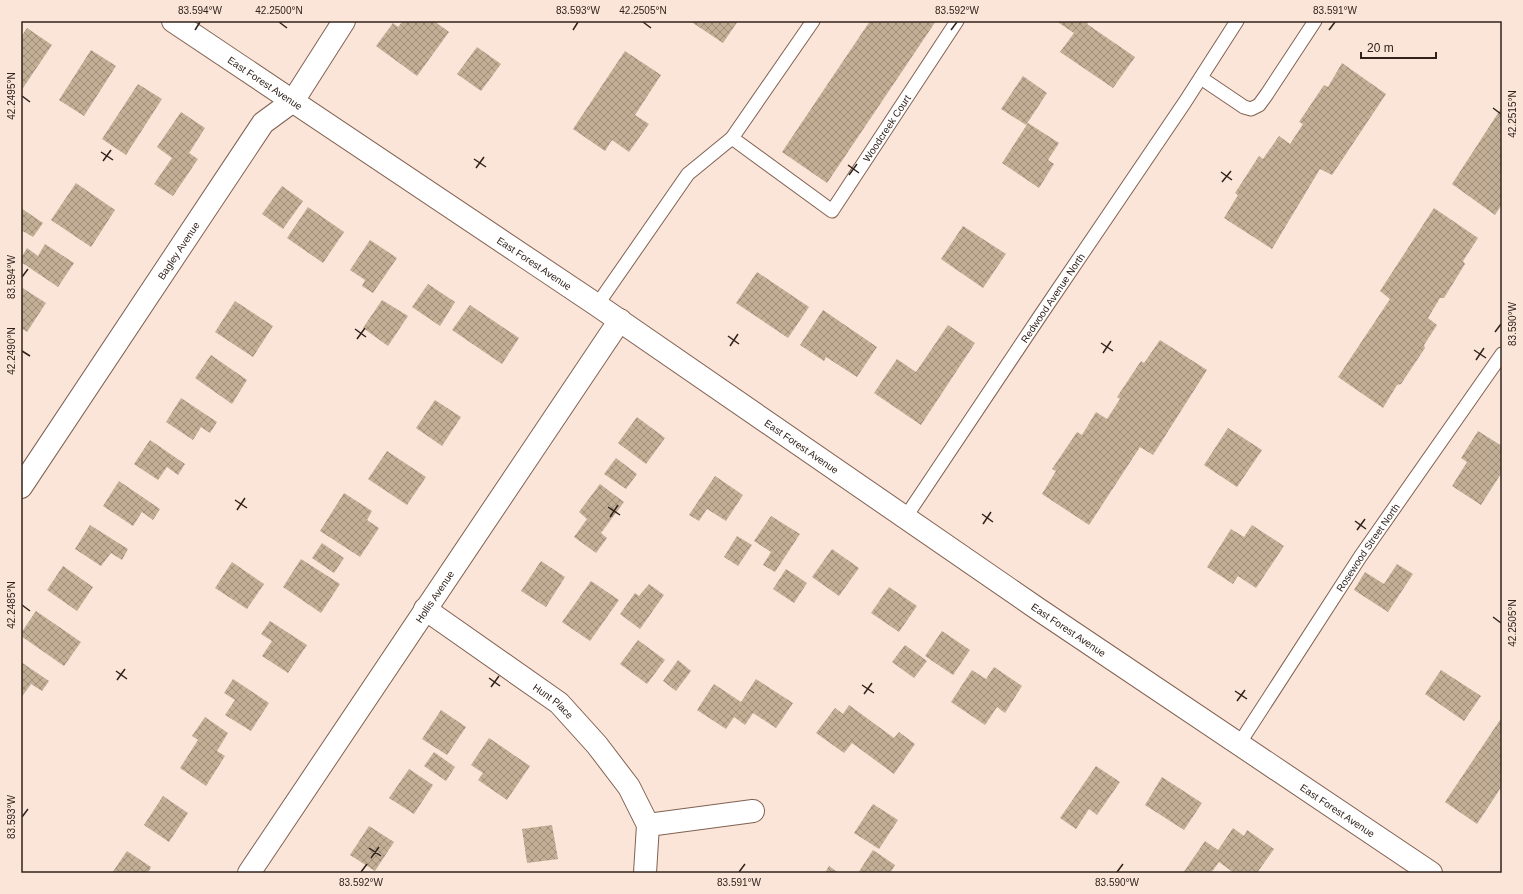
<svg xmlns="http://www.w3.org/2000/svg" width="1523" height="894" viewBox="0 0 1523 894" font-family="Arial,sans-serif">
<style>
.building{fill:url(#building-cross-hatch)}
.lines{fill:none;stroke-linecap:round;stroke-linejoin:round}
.lane-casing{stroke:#816151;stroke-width:15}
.street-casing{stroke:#816151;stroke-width:24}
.secondary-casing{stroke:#816151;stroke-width:24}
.lane{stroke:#fff;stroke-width:13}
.street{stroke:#fff;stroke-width:22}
.secondary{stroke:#fff;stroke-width:22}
.ticks{fill:none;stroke:#30221b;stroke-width:1.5}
.labels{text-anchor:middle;stroke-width:3.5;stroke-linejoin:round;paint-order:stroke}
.street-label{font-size:10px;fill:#30221b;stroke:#fbe5d9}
.neatline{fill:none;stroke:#30221b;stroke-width:1.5}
.ticks-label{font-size:10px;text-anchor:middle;fill:#30221b}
</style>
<defs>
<pattern id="building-cross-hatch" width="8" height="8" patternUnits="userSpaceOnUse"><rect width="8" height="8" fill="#c3ae96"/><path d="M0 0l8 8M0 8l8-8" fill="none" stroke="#9f8d7a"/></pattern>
</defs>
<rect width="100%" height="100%" fill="#fbe5d9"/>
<g class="building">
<polygon points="403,21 434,21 449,32 417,76 376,46 393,23 398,27"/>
<polygon points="690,21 738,21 723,43"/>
<polygon points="870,21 936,21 827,183 782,152"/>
<polygon points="1056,21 1089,21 1087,24 1135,57 1113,88 1060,52 1074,33"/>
<polygon points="27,28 52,45 21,91 21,37"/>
<polygon points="477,47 501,64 481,91 457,74"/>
<polygon points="91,50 116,66 84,116 59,100"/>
<polygon points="625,51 661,75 635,115 649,124 629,152 612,140 605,151 573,129"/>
<polygon points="1342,63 1386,94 1332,175 1320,169 1272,249 1224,218 1238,195 1235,193 1259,156 1263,159 1279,136 1290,144 1303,124 1299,122 1324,85 1328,87"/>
<polygon points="1023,76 1047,93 1026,125 1001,109"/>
<polygon points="138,84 162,99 126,155 102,139"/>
<polygon points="1502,107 1502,204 1495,215 1452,184"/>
<polygon points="181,112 205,128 189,153 198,159 173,196 154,184 172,158 157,147"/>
<polygon points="1028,123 1059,143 1048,160 1054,164 1039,188 1002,163"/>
<polygon points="76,183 115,210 91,247 51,220"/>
<polygon points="282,186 303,201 283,229 262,214"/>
<polygon points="308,207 344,232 323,263 287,238"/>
<polygon points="21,208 43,223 33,237 21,230"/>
<polygon points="1434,208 1478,238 1463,261 1465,264 1444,298 1440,298 1428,318 1437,325 1424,345 1425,348 1401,384 1397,385 1383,408 1338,377 1390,299 1380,291"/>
<polygon points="963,226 1006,254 983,288 941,259"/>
<polygon points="370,240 397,258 373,293 362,286 365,280 350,270"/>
<polygon points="45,244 74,263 58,287 21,262 21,258 27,248 38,256"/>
<polygon points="757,272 809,307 788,338 736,303"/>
<polygon points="428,284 455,302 440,326 412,307"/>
<polygon points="21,287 46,303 27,332 21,328"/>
<polygon points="382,300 408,316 388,346 363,328"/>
<polygon points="235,301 273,326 253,357 215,332"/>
<polygon points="470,305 519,338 502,364 452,330"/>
<polygon points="823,310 877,347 857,377 826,357 824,361 800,345"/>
<polygon points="948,325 975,343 921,425 874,393 897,359 916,372"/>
<polygon points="1160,340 1207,370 1153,455 1140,447 1089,525 1042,494 1056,471 1052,469 1077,432 1082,435 1096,412 1107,419 1120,399 1117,397 1141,361 1144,363"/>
<polygon points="211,355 247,380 232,404 195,378"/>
<polygon points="181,398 217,422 210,433 201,427 193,440 166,422"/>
<polygon points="435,400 461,417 442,446 416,428"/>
<polygon points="637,417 665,438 646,464 618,443"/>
<polygon points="1228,428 1262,450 1237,487 1204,465"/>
<polygon points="1478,431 1502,446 1502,472 1481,505 1452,486 1467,462 1461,458"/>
<polygon points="150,440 185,464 178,475 167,467 158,480 134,464"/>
<polygon points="387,451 426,477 407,505 368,479"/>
<polygon points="616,458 637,474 626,489 604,474"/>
<polygon points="715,476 743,495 726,521 707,509 699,521 689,515"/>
<polygon points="119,481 160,509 153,520 142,512 133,526 103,506"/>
<polygon points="600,484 624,502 601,533 607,538 596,553 574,537 587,519 579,512"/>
<polygon points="344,493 372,511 367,520 379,528 360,557 320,531"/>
<polygon points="771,516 800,534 775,572 763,565 771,552 754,541"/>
<polygon points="90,525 128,549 122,560 111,553 101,566 75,549"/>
<polygon points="1252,525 1284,546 1256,588 1238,576 1233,584 1207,567 1231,529 1244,537"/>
<polygon points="737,536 752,545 738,566 724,557"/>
<polygon points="322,543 344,558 334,573 312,558"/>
<polygon points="832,549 859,568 839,596 812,577"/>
<polygon points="301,559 340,584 321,613 283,587"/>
<polygon points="541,561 565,577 546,607 521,591"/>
<polygon points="232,562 264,584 247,609 215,588"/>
<polygon points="1397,564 1413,574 1388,612 1354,590 1365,572 1384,584"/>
<polygon points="63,566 93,587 77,611 47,590"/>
<polygon points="786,569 807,583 794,603 773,589"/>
<polygon points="591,581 619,600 590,641 562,622"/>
<polygon points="649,584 664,595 640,629 620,614 635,593 639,596"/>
<polygon points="889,587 917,606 899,632 871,613"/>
<polygon points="36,611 81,642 64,666 21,636 21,633"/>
<polygon points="270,621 307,645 288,673 262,656 272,641 261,634"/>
<polygon points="942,631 970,650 953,675 925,656"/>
<polygon points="638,640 665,660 647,684 620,664"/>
<polygon points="905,645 927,661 914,678 892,662"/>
<polygon points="678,660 691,671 676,691 663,681"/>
<polygon points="21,662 49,681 42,691 31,684 21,698"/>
<polygon points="994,667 1022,686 1005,713 997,707 985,725 951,702 972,670 986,679"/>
<polygon points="1441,670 1481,696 1464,721 1425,694"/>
<polygon points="233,679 269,703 251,731 225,715 235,700 224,693"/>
<polygon points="756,679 793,703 776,728 753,713 745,725 734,717 726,729 697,710 714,684 741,702"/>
<polygon points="849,705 894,738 899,732 915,744 894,774 852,743 844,753 816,733 835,708 843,714"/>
<polygon points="441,710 466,727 447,755 422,739"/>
<polygon points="205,717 228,733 217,751 225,756 206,786 180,768 198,740 192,736"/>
<polygon points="1502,717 1502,786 1477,824 1445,802"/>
<polygon points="489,738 530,766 507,800 478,780 483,773 471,765"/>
<polygon points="434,752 455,767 446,781 424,766"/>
<polygon points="1096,766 1120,782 1097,815 1089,809 1076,829 1060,818"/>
<polygon points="409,769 433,785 414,814 389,798"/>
<polygon points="1162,777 1202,803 1184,830 1145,805"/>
<polygon points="163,796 188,813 169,842 144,825"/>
<polygon points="873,804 898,820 879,849 854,833"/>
<polygon points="552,825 558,859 527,863 522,829"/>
<polygon points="369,826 394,842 375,871 350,855"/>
<polygon points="1233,828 1244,836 1247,830 1274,849 1257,873 1234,873 1219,862 1211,873 1183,873 1205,841 1218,850"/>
<polygon points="873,850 895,865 890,873 858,873"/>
<polygon points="127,851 151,867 148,873 112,873"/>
<polygon points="829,866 839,873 825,873"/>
</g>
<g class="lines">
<g class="lane-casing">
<g id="lane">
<polyline points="1201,78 1244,107 1251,109 1259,105 1267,94 1315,21"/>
<path id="s1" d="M 732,138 L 832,211 L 957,21"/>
<polyline points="597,305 688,174 732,138 813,21"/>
<path id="s2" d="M 905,518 L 1040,316 L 1185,102 L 1237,21"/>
<path id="s3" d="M 1239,744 L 1360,557 L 1502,354"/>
</g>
</g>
<g class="street-casing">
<g id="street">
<path id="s4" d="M 21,487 L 263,123 L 293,101 L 344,21"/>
<path id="s5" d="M 425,609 L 559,703 L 597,745 L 629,787 L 648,825 L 645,873"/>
<polyline points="648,825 753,811"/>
<path id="s6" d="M 249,873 L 620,320"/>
</g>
</g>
<g class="secondary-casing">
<g id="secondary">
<path id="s7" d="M 173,21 L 597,305 L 1038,609 L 1431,873"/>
</g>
</g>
<use href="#lane" class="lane"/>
<use href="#street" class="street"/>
<use href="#secondary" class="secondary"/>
</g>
<path class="ticks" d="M 279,22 L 287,28M 643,22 L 651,28M 195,30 L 200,22M 573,30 L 578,22M 951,30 L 957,22M 1329,30 L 1335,22M 22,96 L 30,102M 1493,108 L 1501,114M 101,152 L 113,160M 474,159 L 486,167M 103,161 L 111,150M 848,165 L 859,173M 476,168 L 484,157M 1221,172 L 1232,180M 849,175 L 857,164M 1222,182 L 1231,171M 22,277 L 28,269M 355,329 L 366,337M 1495,332 L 1501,324M 728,336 L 739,344M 357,339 L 365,328M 1101,343 L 1113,351M 730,346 L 738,334M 1474,350 L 1486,358M 22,351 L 30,356M 1103,353 L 1111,341M 1476,360 L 1484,348M 235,500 L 247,508M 608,507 L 620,515M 237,510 L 245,498M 982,514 L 993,522M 610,517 L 618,505M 1355,521 L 1366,529M 983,524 L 991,512M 1357,530 L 1365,519M 22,605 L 30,611M 1493,617 L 1501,623M 116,671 L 127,679M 489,678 L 500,686M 117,680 L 125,669M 862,685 L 874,693M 491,687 L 499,676M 1235,691 L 1247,699M 864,694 L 872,683M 1237,701 L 1245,690M 22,817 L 28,809M 369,848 L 381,856M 371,858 L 379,847M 361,872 L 367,864M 739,872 L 745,864M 1117,872 L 1123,864"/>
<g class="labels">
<g class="street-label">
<text dy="4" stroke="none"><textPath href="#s7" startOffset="111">East Forest Avenue</textPath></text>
<text dy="4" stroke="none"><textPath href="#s1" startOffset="223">Woodcreek Court</textPath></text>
<text dy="4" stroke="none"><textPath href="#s4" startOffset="284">Bagley Avenue</textPath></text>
<text dy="4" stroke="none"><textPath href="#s7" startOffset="435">East Forest Avenue</textPath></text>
<text dy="4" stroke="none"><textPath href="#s2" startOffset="265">Redwood Avenue North</textPath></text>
<text dy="4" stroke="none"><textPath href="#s7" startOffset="759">East Forest Avenue</textPath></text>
<text dy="4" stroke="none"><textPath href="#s3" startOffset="235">Rosewood Street North</textPath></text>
<text dy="4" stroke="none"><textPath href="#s6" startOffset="333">Hollis Avenue</textPath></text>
<text dy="4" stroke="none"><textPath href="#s7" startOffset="1083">East Forest Avenue</textPath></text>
<text dy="4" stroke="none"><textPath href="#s5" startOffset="158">Hunt Place</textPath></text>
<text dy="4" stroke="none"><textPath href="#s7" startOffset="1407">East Forest Avenue</textPath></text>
</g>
</g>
<rect width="1523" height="894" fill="none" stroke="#fbe5d9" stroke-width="44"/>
<path d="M1361 52v6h75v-6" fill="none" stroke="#30221b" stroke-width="2"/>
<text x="1367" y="52" font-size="12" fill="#30221b" stroke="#fbe5d9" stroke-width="3" paint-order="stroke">20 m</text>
<rect x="22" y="22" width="1479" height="850" class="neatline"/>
<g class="ticks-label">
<text x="200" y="14">83.594°W</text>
<text x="279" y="14">42.2500°N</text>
<text x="578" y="14">83.593°W</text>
<text x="643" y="14">42.2505°N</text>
<text x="957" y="14">83.592°W</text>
<text x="1335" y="14">83.591°W</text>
<text transform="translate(11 96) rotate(-90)" y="4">42.2495°N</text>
<text transform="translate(1512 114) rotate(-90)" y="4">42.2515°N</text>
<text transform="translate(11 277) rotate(-90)" y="4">83.594°W</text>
<text transform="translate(1512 324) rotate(-90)" y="4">83.590°W</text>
<text transform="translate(11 351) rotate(-90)" y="4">42.2490°N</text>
<text transform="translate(11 605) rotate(-90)" y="4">42.2485°N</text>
<text transform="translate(1512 623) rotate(-90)" y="4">42.2505°N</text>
<text transform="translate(11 817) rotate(-90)" y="4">83.593°W</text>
<text x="361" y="886">83.592°W</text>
<text x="739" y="886">83.591°W</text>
<text x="1117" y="886">83.590°W</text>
</g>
</svg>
